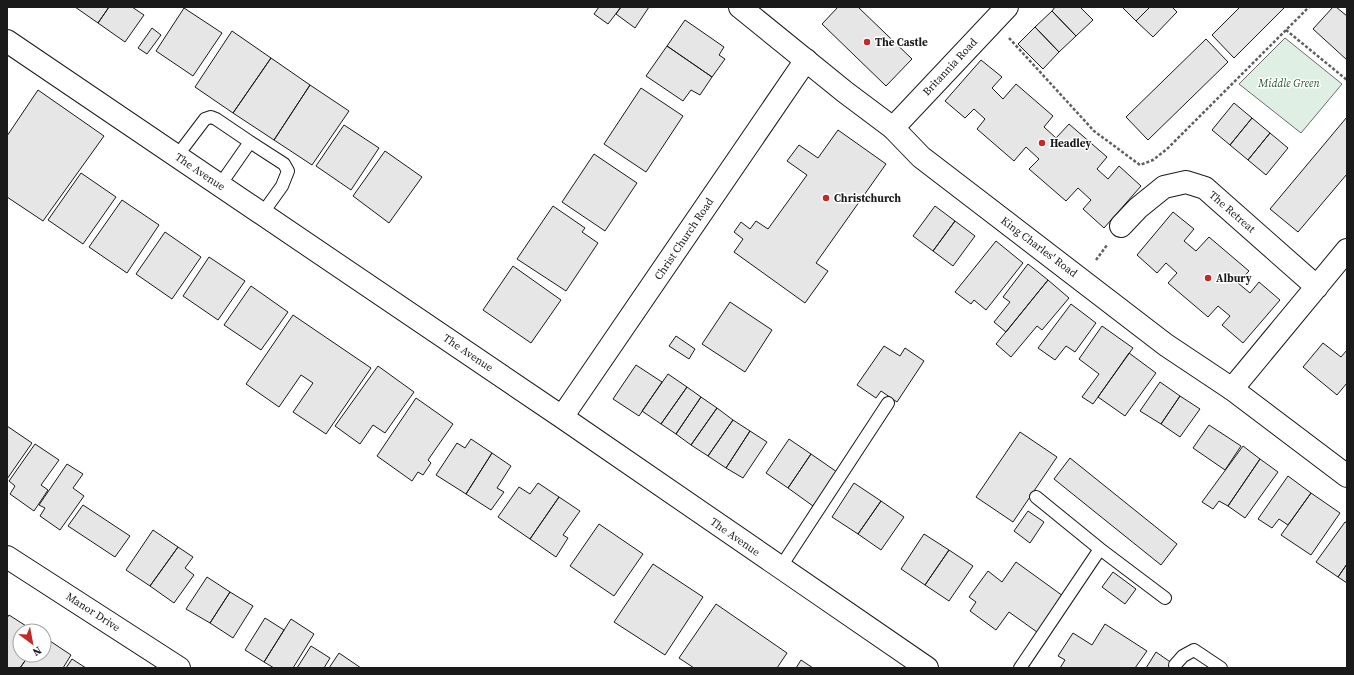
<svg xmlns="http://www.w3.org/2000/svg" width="1354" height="675" font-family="'Source Serif 4',serif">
<rect width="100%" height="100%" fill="#fff"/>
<path fill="#e0efe3" stroke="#6a6a6a" d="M1285,38l57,46 -41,49 -62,-49z"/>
<path fill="#e6e6e6" stroke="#1a1a1a" d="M75,7h34l-11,16z
M109,7h23l12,8 -19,27 -27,-19z
M599,7h22l-13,17 -14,-10z
M621,7h28l-14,21 -19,-14z
M838,7h20l54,52 -26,27 -64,-62z
M1055,7h25l13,13 -17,16 -24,-25z
M1122,7h28l-14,14z
M1150,7h22l5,5 -24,25 -17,-16z
M1240,7h45l-51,51 -22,-23z
M1333,7h3l11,9v44l-34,-31z
M184,8l38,25 -29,43 -37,-25z
M1052,11l24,25 -17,16 -24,-25z
M685,20l39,27 -5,8 6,4 -13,18 -45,-31z
M1035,27l24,25 -16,17 -25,-25z
M152,28l9,7 -14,19 -9,-6z
M232,31l39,27 -38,55 -38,-26z
M1206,39l22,23 -80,78 -22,-23z
M667,46l45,31 -12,18 -9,-5 -8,11 -37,-25z
M271,58l39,27 -36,55 -41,-27z
M981,60l21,17 -10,11 11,11 13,-15 37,32 -9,11 12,11 13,-14 38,33 -10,12 11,10 11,-13 22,20 -37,42 -21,-19 8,-9 -13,-12 -12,13 -37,-32 10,-10 -13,-12 -12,14 -37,-32 8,-10 -11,-10 -9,9 -20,-17z
M310,85l39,26 -37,54 -38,-25z
M641,88l42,28 -37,56 -42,-28z
M38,90l66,46 -61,85 -36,-24v-61z
M1234,103l18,15 -22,27 -18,-15z
M1347,117v57l-49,58 -28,-23z
M1252,118l18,15 -22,27 -18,-15z
M344,125l35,23 -28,42 -35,-24z
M838,130l48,34 -70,99 12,8 -23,32 -71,-51 9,-13 -9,-7 7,-10 9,7 6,-8 12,8 39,-54 -20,-14 12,-16 19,13z
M1270,133l18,15 -22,27 -18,-15z
M385,151l37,26 -33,46 -36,-27z
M594,154l43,29 -32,48 -43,-29z
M81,173l35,24 -33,47 -35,-24z
M122,200l37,25 -32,48 -38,-26z
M553,206l32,22 -3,4 16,11 -32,48 -49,-32z
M935,206l20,15 -22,30 -20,-15z
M1173,212l21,17 -10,12 12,10 13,-14 40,34 -11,12 12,10 9,-11 21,18 -37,43 -21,-18 8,-9 -12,-10 -10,11 -40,-34 9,-10 -11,-10 -9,10 -20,-18z
M955,221l20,15 -22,30 -20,-15z
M165,232l36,25 -29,42 -36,-25z
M996,241l27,22 -37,47 -12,-10 -3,4 -16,-12z
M209,257l36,24 -27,39 -35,-24z
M1028,264l20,16 -42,52 -12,-10 16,-20 -7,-5z
M513,266l48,34 -30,43 -48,-33z
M1048,280l21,18 -27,32 -5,-4 -26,31 -15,-13z
M251,286l37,26 -27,38 -37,-25z
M730,302l42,28 -27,42 -43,-28z
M1071,304l25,19 -21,29 -9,-6 -11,14 -17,-12z
M293,315l78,53 -45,66 -33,-22 20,-29 -12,-8 -22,32 -33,-23z
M1102,326l31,22 -40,56 -11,-7 17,-23 -20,-15z
M676,336l19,13 -6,10 -20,-13z
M1323,343l18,14 6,-7v33l-10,12 -34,-28z
M884,346l16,10 5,-8 19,13 -27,41 -16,-11 -5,7 -19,-13z
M1129,353l27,20 -31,43 -27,-19z
M636,365l26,17 -23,34 -26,-17z
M378,366l36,26 -29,41 -12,-8 -13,19 -25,-18z
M668,374l19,13 -26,37 -19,-13z
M1160,382l20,14 -19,28 -21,-13z
M687,387l14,10 -25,37 -15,-10z
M1180,396l20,13 -20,28 -19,-13z
M701,397l16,11 -26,37 -15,-11z
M416,398l37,26 -25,36 3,3 -8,12 -5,-3 -6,9 -35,-25z
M717,408l16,12 -25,36 -17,-11z
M733,420l17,11 -24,37 -18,-12z
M1209,425l32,21 -16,24 -32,-22z
M7,426l25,17 -25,36z
M750,431l17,11 -24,36 -17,-10z
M1020,432l37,25 -44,65 -37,-25z
M471,439l21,14 -26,41 -30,-19 21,-32 8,5z
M789,439l22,15 -23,34 -22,-15z
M35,444l24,16 -18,25 7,5 -14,21 -24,-17 5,-8 -6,-5z
M1243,446l17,13 -32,47 -9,-5 -6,8 -11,-7z
M492,453l19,13 -14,22 7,4 -13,18 -25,-16z
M811,454l26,18 -24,34 -25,-18z
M1070,458l107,86 -16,21 -107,-86z
M1260,459l18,13 -33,46 -17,-12z
M67,464l16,10 -10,14 11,8 -24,34 -20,-14 5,-8 -6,-3z
M1288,476l23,17 -23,32 -9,-6 -7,9 -14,-9z
M538,483l21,14 -29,42 -32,-22 21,-30 11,7z
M854,483l27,18 -23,33 -26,-17z
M1311,493l29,20 -29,42 -30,-20z
M559,497l21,14 -17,24 5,3 -12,19 -26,-18z
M881,501l23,16 -23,33 -23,-16z
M83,505l47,31 -15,21 -47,-31z
M1028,511l16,11 -14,21 -16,-12z
M1345,522l2,1v41l-9,13 -22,-15z
M599,524l44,30 -29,42 -44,-30z
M153,530l25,17 -28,39 -24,-16z
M924,534l25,16 -24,35 -24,-16z
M178,547l15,10 -8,11 9,7 -20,28 -24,-17z
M949,550l24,16 -24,35 -24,-16z
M1016,562l47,34 -26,36 -28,-20 -13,18 -26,-19 6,-9 -7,-5 19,-26 14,11z
M653,564l50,33 -38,58 -51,-33z
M1347,564v19l-9,-6z
M1113,572l23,17 -11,15 -23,-17z
M207,577l23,15 -20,31 -24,-14z
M230,592l23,14 -20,32 -23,-15z
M716,604l71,49 -10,15h-83l-15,-10z
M9,615l25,16h-14v24h9l-9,13h-13v-50z
M265,618l19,12 -20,32 -19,-12z
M291,619l23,15 -21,34h-19l-10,-6z
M1105,624l42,27 -12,17h-75l5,-8 -7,-4 15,-23 19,12z
M44,637l27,18 -8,13h-43l9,-13h15z
M311,646l19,12 -6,10h-27z
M1156,652l23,16h-33z
M339,653l22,15h-32z
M72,659l14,9h-20z
M801,660l12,8h-17z"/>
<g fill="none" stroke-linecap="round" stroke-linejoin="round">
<g stroke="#1a1a1a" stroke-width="14">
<path id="service" d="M177,156l28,-37 6,-2 5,2 34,23
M220,185l30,-43 34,22 4,7 -6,15 -20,28
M1036,497l64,52 65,49
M780,568l108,-165
M1175,665l8,-9 11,-6 27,18
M1020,668l80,-119"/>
</g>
<g stroke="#1a1a1a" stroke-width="24">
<path id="minor" d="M7,41l555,376 365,251
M893,128l114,-121
M1121,226l17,-18 26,-21 22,-5 19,6 112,99
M1232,389l115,-139
M562,417l244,-357
M7,557l172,111"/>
</g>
<g stroke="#1a1a1a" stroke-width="24">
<path id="tertiary" d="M740,7l105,85 48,36 28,29 245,188 66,44 115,87"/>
</g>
<path stroke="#5f5f5f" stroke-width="2.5" stroke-dasharray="3 2" stroke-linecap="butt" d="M1286,30l61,50
M1009,38l85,93 46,34 13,-5 14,-11 142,-142
M1096,260l11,-15"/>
<use href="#service" stroke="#fff" stroke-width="12"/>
<use href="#minor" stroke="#fff" stroke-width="22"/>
<use href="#tertiary" stroke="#fff" stroke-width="22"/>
</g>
<g fill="#c62828" stroke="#fff" stroke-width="1.5">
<circle cx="867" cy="42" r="4"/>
<circle cx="1042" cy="143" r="4"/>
<circle cx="826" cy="198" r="4"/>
<circle cx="1208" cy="278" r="4"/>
</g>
<g text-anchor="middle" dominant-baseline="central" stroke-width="3" stroke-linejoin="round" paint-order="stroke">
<g font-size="11" font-weight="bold" fill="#1a1a1a" stroke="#fff" text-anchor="start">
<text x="875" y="42">The Castle</text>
<text x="1050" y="143">Headley</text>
<text x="834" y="198">Christchurch</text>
<text x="1216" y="278">Albury</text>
</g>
<g font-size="11" fill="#1a1a1a" stroke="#fff">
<text transform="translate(950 67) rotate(-47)">Britannia Road</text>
<text transform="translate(200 172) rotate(34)">The Avenue</text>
<text transform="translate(1232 212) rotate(41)">The Retreat</text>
<text transform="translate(684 239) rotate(-56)">Christ Church Road</text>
<text transform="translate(1039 247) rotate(37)">King Charles' Road</text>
<text transform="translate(468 353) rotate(34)">The Avenue</text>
<text transform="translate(735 537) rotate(35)">The Avenue</text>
<text transform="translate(93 612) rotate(33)">Manor Drive</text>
</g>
<g font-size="11" font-style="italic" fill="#2b5a34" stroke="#fff">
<text x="1289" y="83">Middle Green</text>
</g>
</g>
<rect width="1354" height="675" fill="none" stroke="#1a1a1a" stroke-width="16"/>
<g transform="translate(32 643) rotate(148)"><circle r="19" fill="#ffffff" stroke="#a3a3a3"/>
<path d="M0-3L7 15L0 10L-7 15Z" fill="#c62828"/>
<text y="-6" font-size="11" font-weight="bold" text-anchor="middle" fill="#1a1a1a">N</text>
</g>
</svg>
